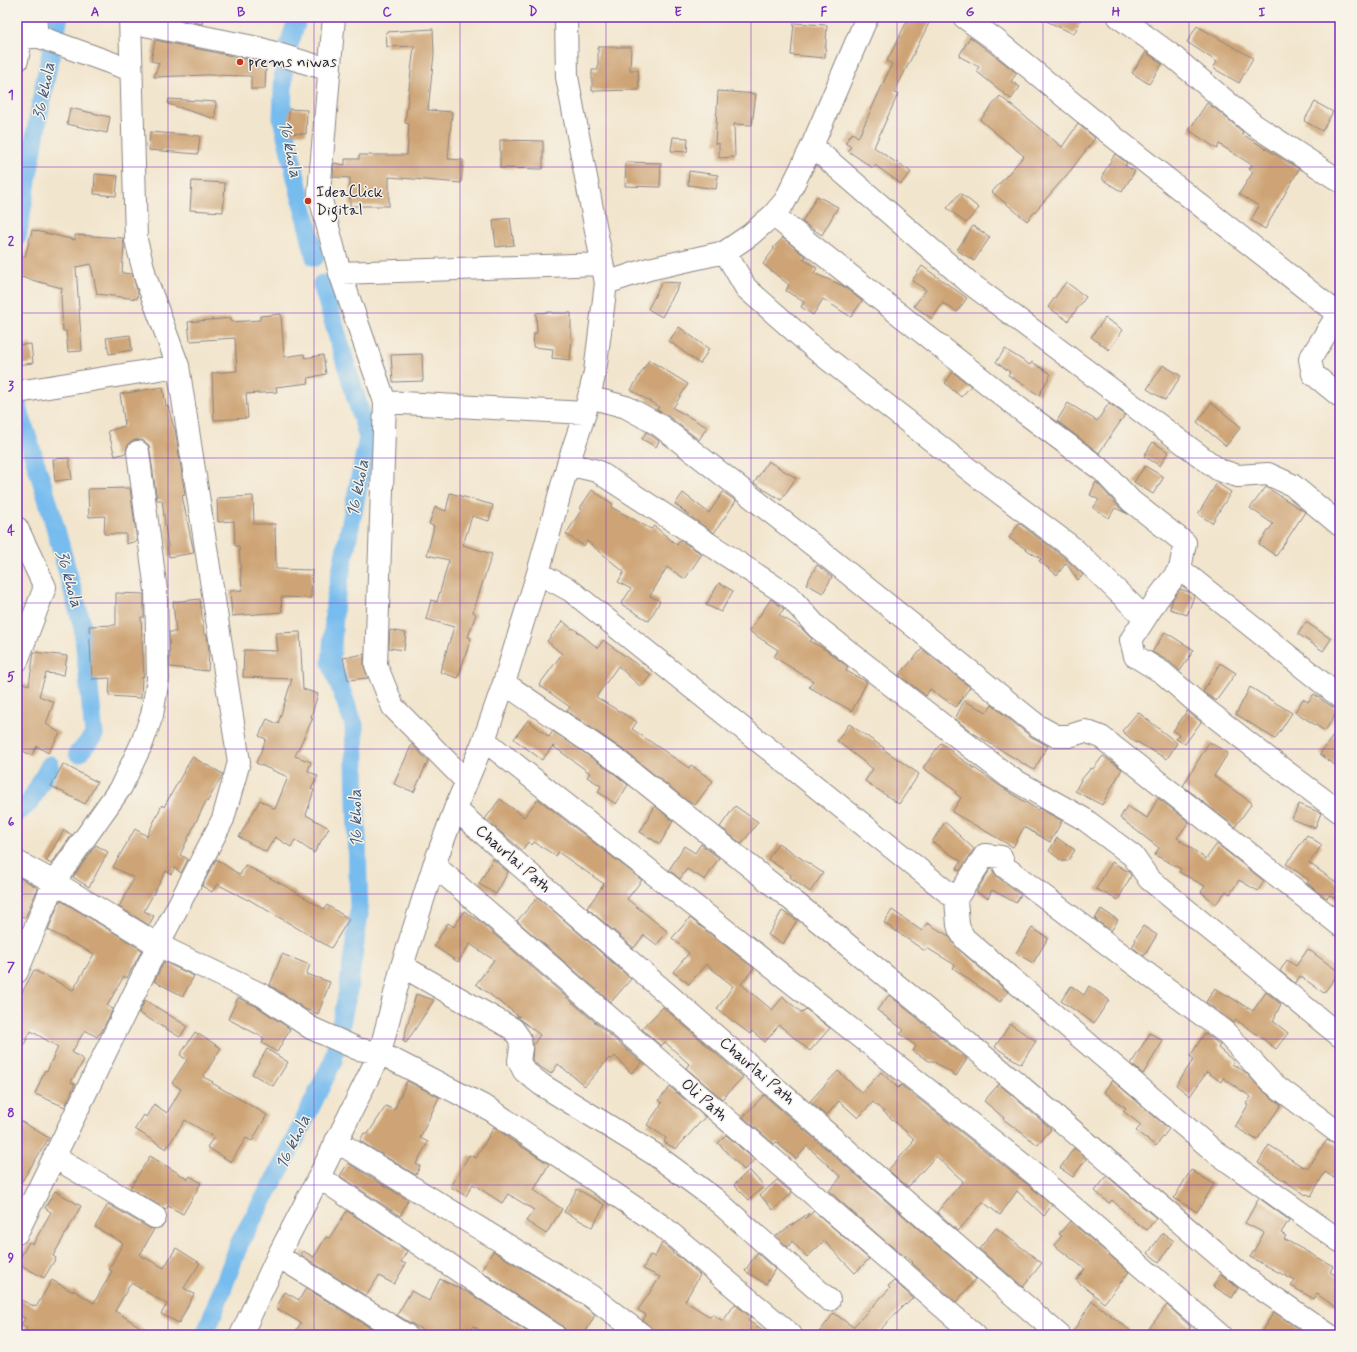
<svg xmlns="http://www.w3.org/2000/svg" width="1357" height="1352" font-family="Mynerve,sans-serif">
<rect width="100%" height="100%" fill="#f7f3e8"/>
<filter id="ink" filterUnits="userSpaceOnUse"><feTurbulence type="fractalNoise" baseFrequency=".025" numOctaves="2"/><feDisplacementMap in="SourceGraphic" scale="8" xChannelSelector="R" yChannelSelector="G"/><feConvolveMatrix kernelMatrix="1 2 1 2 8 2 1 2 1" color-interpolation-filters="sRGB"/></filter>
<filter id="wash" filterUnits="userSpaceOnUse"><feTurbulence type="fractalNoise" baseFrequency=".012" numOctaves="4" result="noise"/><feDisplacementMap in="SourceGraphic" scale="16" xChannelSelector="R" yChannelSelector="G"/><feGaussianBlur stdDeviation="0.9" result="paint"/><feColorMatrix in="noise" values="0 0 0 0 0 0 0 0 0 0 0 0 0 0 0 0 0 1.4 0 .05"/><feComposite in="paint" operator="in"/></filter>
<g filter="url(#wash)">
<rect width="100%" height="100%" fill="#f2e5cd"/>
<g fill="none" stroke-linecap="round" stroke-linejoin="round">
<path stroke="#77bcee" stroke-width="19" d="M298,17l-14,43 -2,59 33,138
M17,237l28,-156 14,-64
M17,404l32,101 34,123 11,107 -14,17 -2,1
M17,813l13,-11 20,-37
M205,1335l35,-93 43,-78 50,-103 15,-70 11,-77 -5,-189 -23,-62 4,-62 33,-163 -46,-154"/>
</g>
<g id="blocks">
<path fill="#cea476" d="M168,17h36l-2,7z
M909,17h23l-38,76 4,1 -24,53 21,15 1,-1 15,11 -10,12 -26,-19 -2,3 -25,-17 3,-4 -6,-4 7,-10 6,4 2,-3 32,-70 -5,-3z
M1038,17h44l-8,17z
M794,23l33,2 -2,33 -34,-3z
M1197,26l56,32 -14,25 -26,-15 4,-6 -30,-20z
M433,29l1,25 -6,56 24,2 -4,47 15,1 -2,23 -72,-6v29h-39v-28l-17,-1 1,-14 11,2v-6h14v-4h48l2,-31 -4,-1 9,-77 -27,1 -1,-15z
M970,37l47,36 -6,8 9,6 -9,12 -35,-28 3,-4 -20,-11z
M155,40l111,23 -1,26h-14v-13l-44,-1 -53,2 5,-14 -8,-2z
M598,47h33l-1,23h8l1,20 -47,1v-21h6z
M1146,52l16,12 -13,20 -17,-11z
M718,91l38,3 -4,31 -18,-1 1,33 -16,1v-15l-4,1z
M1000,96l62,51 16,-23 17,14 -24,32 -44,51 -35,-29 32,-36 -44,-36z
M169,99l47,3 -1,17 -47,-15z
M1315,102l18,10 -11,19 -18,-10z
M1207,103l10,7 26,22 -1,2 57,35 -34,60 -14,-9 8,-14 -20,-12 14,-22 -4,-3 3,-4 -33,-21 -2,5 -28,-19z
M70,108l40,9 -3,16 -40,-9z
M289,109l18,1 -1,24 -18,-1z
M150,132l50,4 -2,18 -49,-4z
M673,137l15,1 -1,14 -16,-1z
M500,140l43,1v28l-43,-1z
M1115,154l12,9 -2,3 10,5 -13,21 -19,-12v-6z
M626,162l35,1 -1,24 -35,-1z
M689,171l29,4 -2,14 -28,-4z
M95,174l23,2 -2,20 -22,-2z
M192,181l33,2 -2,29 -33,-2z
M960,193l19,15 -13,15 -19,-15z
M817,196l21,11 -16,28 -20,-13z
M510,218l4,27 -18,2 -3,-27z
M973,226l17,11 -16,24 -17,-11z
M32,230l43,10v-5l48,3 1,7 -2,28 10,1 6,19 -1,6 -40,-5 -6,-30 -15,3 6,84 -14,1 -2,-21h-3l-2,-34 1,-9 -45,-12v-12l2,-8 6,1z
M783,238l23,19 -3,2 14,9 -3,5 29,13 19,15 -11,16 -28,-18 -10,16 -12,-8 3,-5 -18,-11 3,-6 -26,-21 11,-15 -1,-1z
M922,266l45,32 -10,14 -14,-9 -11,16 -18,-13 12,-16 -14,-9z
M662,282l18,1 -18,34 -14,-8z
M1066,282l20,15 -18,24 -20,-14z
M552,312v1h19v26h1l-2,21 -18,-2 1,-9 -20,-2 1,-14h3l-1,-20z
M281,314l3,43 20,-3 1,4 18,-3 3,19 -18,4 1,5 -33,4 1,5 -31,2 2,24 -34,2 -2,-47 25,-2 -2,-33 -45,3 -2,-19 43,-4 1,4 28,-2v-4z
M1105,318l18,12 -14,20 -18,-13z
M679,327l30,22 -9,15 -31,-23z
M130,335l2,15 -23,4 -3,-16z
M31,344l2,19 -16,2v-20z
M1005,349l25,16 2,-3 19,12 -12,21 -31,-20 2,-3 -14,-10z
M422,354l1,27 -30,1 -2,-27z
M649,360l39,24 -15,24 34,19 -8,13 -32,-25 -10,-5 2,-3 -28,-17z
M1163,365l18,11 -16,24 -18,-11z
M953,372l18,14 -10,11 -16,-14z
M163,387l3,19h2l6,22h1l10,67 -3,1 12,57 -25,4 -7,-57h-5l-8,-55 -7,-5h-6l-6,2 -3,5 -1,6 -11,3 -7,-25 17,-5 -5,-32z
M1068,403l29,18 12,-18 16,12 -26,38 -42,-32z
M1211,403l30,24 -15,19 -29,-24z
M646,432l13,9 -3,6 -14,-8z
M1153,442l15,10 -8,14 -16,-10z
M69,458l3,21 -17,2 -2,-22z
M768,461l28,17 -15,22 -27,-17z
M1145,466l19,11 -11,17 -19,-12z
M1096,482l26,28 6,4 -13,-6 -6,10 -16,-10 6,-8 -9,-5z
M1217,483l14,9 -19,31 -14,-9z
M1266,487l39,25 -29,44 -17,-12 14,-20 -23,-16z
M130,488l7,53 -11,3v-10h-22l1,-18 -16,1 -1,-28z
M592,490l21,14 -2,3 40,22 3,-3 23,19 3,-5 22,14 -17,25 -18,-12 -17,29 10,5 -11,20 -28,-17 10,-15 -13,-7 6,-10 -37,-31 -3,5 -18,-12 16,-25 -2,-1z
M723,492l13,9 -22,32 -23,-16 -16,-13 8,-11 26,20z
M450,493l43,12 -4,16 -17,-5 -9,29 29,9 -19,58 3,2 -8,23 3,1 -13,40 -18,-6 14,-45 -28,-8 5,-19 6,2 12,-42 -22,-5 7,-29 -5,-2 6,-17 11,4z
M253,496l1,28h21l1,45 36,1 -1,28 -30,-1 1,15 -50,4 -2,-25 12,-1 -3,-44h-4l-1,-25 -16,1 -1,-24z
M1019,523l46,35 18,17 -5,5 -12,-17 -9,12 -18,-14 2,-2 -32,-21z
M817,565l15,12 -9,16 -17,-9z
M719,583l14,8 -12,21 -15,-7z
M1180,589l9,3 5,4 -7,19 -17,-6 3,-11z
M116,593l28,1v23h-3l3,60h-2l-1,21 -32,-2 1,-18 -18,1 -3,-53 27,-1z
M200,599l4,36h3l2,17 -1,19 -38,-4 -1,-35h7l-3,-30z
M771,599l13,10 -5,6 23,14 10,10 -2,2 16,9 22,17 -2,4 21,11 -15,29 -43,-24 4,-6 -39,-24 4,-7 -29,-19z
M563,621l9,8 1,-1 25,20 5,-8 48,35 -10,12 -23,-21 -22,31 41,25 -5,7 57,39 2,-3 22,16 -18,24 -9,-5 -60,-48 -59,-41 3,-4 -31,-22 23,-31 -15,-13z
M1306,622l25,17 -8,12 -25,-17z
M390,630l16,3 -2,17 -15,-2z
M300,632l3,57 15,5 -7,23 2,1 -18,38 16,6 -3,9 10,5 -7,13 3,1 -8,25 23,13 -15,25 -19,-13 -4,7 -16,-10 -9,15 -27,-15 21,-37 15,9 13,-32 -32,-14 10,-24 -7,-3 8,-17 11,5 14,-45 -49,-2 1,-27 34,1 -2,-18z
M1165,632l29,18 -14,21 -10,-9 -18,-10z
M922,649l48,38 -14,20 -26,-18 -4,7 -27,-21z
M34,652l33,4 -3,19 -18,-2 -7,23 15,6 -8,22 14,9 -12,20 -11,-7 -6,10 -14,-9v-66l12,4z
M364,654v11l4,13 -20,2 -5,-22z
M1220,663l16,10 -20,28 -13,-9z
M1250,687l42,26 -17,26 -39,-25z
M1314,694l18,13 7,2 -14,22 -30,-19 8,-13 5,3z
M964,701l23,11 5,-7 38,31 18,10 -14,24 -61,-37 -18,-14z
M1187,711l14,11 -16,22 -9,-5 3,-4 -6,-4z
M1138,712l39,31 -10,16 -30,-17 -1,1 -14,-12z
M528,720l21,17 4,-6 59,41 16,13 -12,19 -18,-12 3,-6 -14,-9 3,-4 -37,-27 -11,14 -28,-21z
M849,724l35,24 -1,1 36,25 -20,30 -34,-23 8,-12 -36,-28z
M1340,726v43l-20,-15z
M1209,742l19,11 -14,23 38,27 -17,24 -52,-41z
M941,743l11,8 -1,1 52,36 35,22 1,-2 23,13 -12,21 -26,-15 -11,20 -61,-35 9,-14 -6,-5 1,-2 -33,-23z
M412,744l16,17 -14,31 -20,-8z
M1103,756l19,13 -20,36 -27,-14 6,-11 10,-12 2,1z
M192,757l31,17 -16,28 -1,-1 -26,54 8,4 -7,14 -6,-5 -4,6 -5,-3 -22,40 10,5 -5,9 -30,-18 15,-29 -21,-11 22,-38 12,7 15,-31 2,2z
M63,764l34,18 -12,22 -34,-18z
M1158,798l31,24 -12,16 29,21 11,-15 47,37 -6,10 -19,-11 -9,14 -4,-3 -10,13 -15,-12 4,-6 -26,-14 2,-3 -26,-14 4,-7 -39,-30 7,-12 20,12z
M500,799l24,18 14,-18 104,81 -15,19 40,32 -10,14 -13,-10 -10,13 -47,-40 17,-24 -46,-32 -2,4 -22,-14 -2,3 -4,-3 -6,8 -37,-31z
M1299,804l22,9 -6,15 -23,-9z
M655,806l18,15 -13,23 -20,-12z
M735,806l23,16 -16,22 -22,-17z
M945,822l29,27 -14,22 -4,-2 5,-8 -29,-19z
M64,830l8,5 -21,29 -5,-3z
M1307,835l15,10 -13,18 31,22v16l-10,-6 -3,3 -7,-4 -13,-11 2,-3 -23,-16z
M1057,838l18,12 -7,11h-6l-13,-10z
M778,843l45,30 -13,19 -20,-15 1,-2 -23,-16z
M701,844l18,14 -14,22 -18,-11 -7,10 -11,-9 15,-24 11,7z
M96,845l12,7 -19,35 -16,-10z
M216,859l24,16 5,-10 42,22 37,22 3,-4 22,14 -18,29 -83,-49v1l-31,-16 -5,8 -10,-6z
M493,859l15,13 -12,22 -17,-10z
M1112,862l17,10 2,4 -13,24 -22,-11z
M991,868l6,9 24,18 -5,8 -24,-13 -4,8 -12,-6z
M17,876l21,12 -13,30 -8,-4z
M538,897l93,82 -20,23 -94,-81z
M60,900l82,50 -15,28 -3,-2 -17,30 6,3 -13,25h-1l-2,3 -12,-7 -13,22 12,8 -13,22 4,2 -10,23 -30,-13 10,-24 2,1 11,-24 -27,-16 -14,27v-56l17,-32 39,20 21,-36 -46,-24z
M1101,909l17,11 -7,11 -16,-12z
M892,910l30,21 5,-8 22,13 8,12 51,44 -8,10 -47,-34 2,-3 -28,-17 -2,3 -41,-28z
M464,911l14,9 164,143 -11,10 -16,-17 -4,4 -2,-2 -24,28 -27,-22 -7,10 -18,-12 -1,-3 1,-14 7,-10 -24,-19 4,1 -44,-33 18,-24 -24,-16 -12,18 -24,-16 14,-23 6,4z
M782,911l15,9 -14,24 -15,-9z
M690,918l64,50 -13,16 31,26 11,-13 19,16 4,-4 24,19 -20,23 -31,-26 -14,17 -13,-11 -2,3 -33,-25 16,-23 -27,-22 -17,20 -16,-12 16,-19 -17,-15z
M1143,926l14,9 -13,21 -12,-9 4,-7 -1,-1z
M1032,928l16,10 -15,25 -17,-10z
M1308,949l31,23 -15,21 -24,-17 -5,7 -15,-12 7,-11 9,6z
M282,954l28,11 -4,9 24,8 -12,32 -13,-5 -35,-24z
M164,962l30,14 -11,20 -29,-15z
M1071,986l13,9 5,-9 20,14 -15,23 -33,-22z
M1215,988l38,23 13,-19 15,12 -8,17 15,12 -12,16 -25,-19 -15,-10 -2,3 -28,-21z
M416,994l18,6 -28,43 -3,-2z
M889,995l78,64 -11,17 -23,-15h-4l-16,-10 3,-5 -16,-12 4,-4 -27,-20z
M238,998l18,8 34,23 -13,23 -15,-9 2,-5 -36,-19z
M145,1000l42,26 -7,11 -41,-24z
M663,1007l80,70 -21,22 -36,-31 3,-4 -24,-22 -4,4 -19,-17z
M1010,1024l26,17 -15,23 -26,-17z
M195,1032l26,16 -18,29 10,5 -1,1 55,32 -15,26 -6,-3 -15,24 -24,-15 7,-10 -29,-17 -19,29 -31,-20 9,-14 2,2 8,-13 13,9 14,-24 -9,-6 15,-23 -7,-5z
M1150,1033l13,8 -20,33 -12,-10z
M1205,1033l15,12 -2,3 16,13 -2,3 13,8 17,18 19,15 -24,35 -22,-13 13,-22 -2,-1 5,-7 -28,-19 -2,4 -14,-10 -17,24 -14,-11 18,-26 -4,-3z
M267,1049l21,13 -15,24 -21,-12z
M838,1071l24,22 19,-21 17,16 3,-3 127,100 24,20 -8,11 -27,-25 -17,24 -17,-13 -25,29 -21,-19 26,-31 -27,-25 -28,31 -20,-17 25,-27 -1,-1 2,-3 -41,-37 -15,16 -19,-17 -13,15 -16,-15z
M1112,1080l57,49 -13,17 -20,-15 5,-6 -18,-14 3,-3 -22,-16z
M407,1081l32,16 -19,41 8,4 -12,22 4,2 -4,9 -56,-34 4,-8 4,1 18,-28 8,4z
M999,1084l52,45 -13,16 -35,-26 1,-1 -20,-17z
M670,1087l35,30 -29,32 -12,-7 2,-4 -19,-13 15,-22 -3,-3z
M764,1095l212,184 -20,23 -44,-39 1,-1 -27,-20 -57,-51 12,-14 -34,-31 -11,13 -20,-17 -2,2 -31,-27z
M17,1119l32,19 -32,51z
M494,1127l14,10v1l41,26 -15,26 28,19 -16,25 -20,-13 8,-11 -26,-16 -6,9 -29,-19 -7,12 -15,-9 18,-32 7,3z
M726,1135l29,25 -11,10 -26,-27z
M1327,1140l13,7v21l-6,10 -9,-6 -14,24 -4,-2 -1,1 -48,-32 11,-18 34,22 1,-1 4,2z
M1074,1148l12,11 -13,18 -13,-9z
M150,1156l38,23 2,-3 11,7 -18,31 -15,-8 -3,4 -4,-4 -31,-18z
M348,1163l60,37 -8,16 -60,-40z
M749,1170l15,16 -15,14 -15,-15z
M1191,1170l23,14 -17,28 -23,-14z
M1107,1176l49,42 -9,12 -13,-9v-1l-22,-20 -3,3 -14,-12z
M777,1180l15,13 -19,17 -13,-15z
M577,1189l28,16 -13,22 -28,-15z
M55,1191l26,15 -28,50 3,2 -12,20 -27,-15 12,-21 4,2 18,-32 -6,-4z
M1259,1198l30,22 -8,13 5,3 -2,3 49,27 -3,6 10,6v32l-23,-16 -3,5 -23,-13 4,-5 -45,-24 14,-24 -19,-10z
M108,1204l41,24 5,1 -14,26 24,13 12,-20 24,15 -16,25 10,6 -15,29 -18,-9 6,-10 -36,-21 -16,28 38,24h-130l4,-7 -6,-3 4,-7 -8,-3v-17l19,9 16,-27 21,12v-2l21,13 18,-32 -3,-2 14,-26 -28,-16z
M347,1211l60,40 -6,11 5,2 -12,20 -15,-8 -13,20 -65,-41 2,-4 11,6 12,-20 3,1z
M814,1211l55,48 -14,14 -31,-32 -17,16 -15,-16 -4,6 -12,-11 33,-23 -4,6z
M1070,1221l59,51 -25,31 -28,-23 9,-11 -31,-24 8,-9 -3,-2z
M996,1228l46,35 -19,24 -44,-38z
M1163,1233l11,8 -15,21 -11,-9z
M662,1243l11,9 -1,1 9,5 19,17 -15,26 25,16 2,-3 11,7 12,-17 16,13 -3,4 24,14h-118l-1,-5 -10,-10 3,-5 -8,-5 22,-33 -17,-8 7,-14 5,2z
M493,1251l91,55 11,9 -11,20h-18l-1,-6 -4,-4 -80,-54z
M757,1253l18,16 -9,15 -21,-13z
M1221,1274l17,14 -6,10 -19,-12z
M440,1279l29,14 63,42h-45l-14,-9 -5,9h-37l-34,-20 14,-24 18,10z
M894,1281l19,17 -7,7 -1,-1 -30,31h-58l17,-22 19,14 37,-39 -2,-2z
M306,1288l76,47h-89l8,-12 -25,-15 9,-16 14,8z
M1092,1301l44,34h-65z
M1167,1305l24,22 -6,8h-41z
M1274,1312l26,18 -3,5h-38z"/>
</g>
</g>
<g filter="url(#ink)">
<use href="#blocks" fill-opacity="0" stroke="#8a8484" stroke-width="1"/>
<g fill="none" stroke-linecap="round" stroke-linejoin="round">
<g stroke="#8a8484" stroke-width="24">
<path id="minor" d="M334,17l-15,176 21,80 45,129 -9,263 17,42 73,74
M964,17l33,24 103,85 238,188
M1119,17l51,37 84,71 86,56
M130,22l128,26 72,22
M17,29l114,41
M17,60l4,-21 16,-3 -2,-19
M812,146l159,138 248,186 19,6 30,-2 24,11 48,40
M773,215l252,198 78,58 28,30 54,42 -5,26 160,128
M725,252l21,36 69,61 161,126 97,73 72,70
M340,273l262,-9
M606,283l43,-14 76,-17 25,-17 23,-20 12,-14 27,-55 55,-129
M1340,311l-30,48 3,15 27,22
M18,392l160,-26
M589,397l37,10 33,18 154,120 225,181 18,10h13l16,-5 16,6 239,188
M385,402l200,11
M568,464l29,7 192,125 28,31 192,150 75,42 49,37 16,23 191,157
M17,528l28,59 -28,74
M1180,569l-22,29 -27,42 4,16 28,17 33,29 77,60 67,50
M538,573l32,17 386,309
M504,683l115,79 193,154 206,168 226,193 85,58
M484,740l552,435 184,160
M455,809l604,526
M17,862l37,20 104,63 104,50 49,33 47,21 22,4 111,57 171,116 129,109
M434,865l541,470
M402,966l111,63 7,10 1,9 -2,13 5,10 18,14 112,69 61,45 114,101
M17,972l37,-90 67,-95 21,-44 10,-28 6,-36 -2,-88 -18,-139
M1340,1134l-69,-52 -45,-49 -221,-166 -4,-10 -16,-2 -29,44 2,26 2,6 5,8 249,212 126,90
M336,1141l255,155 51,39
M54,1157l101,60
M319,1177l235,158
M17,1233l141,-288 65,-126 16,-57 -61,-396 -32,-87 -10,-39 -6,-223
M278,1256l128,79
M241,1335l37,-79 41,-79 61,-124 22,-87 32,-101 21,-56 29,-69 20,-57 34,-110 30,-109 17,-51 10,-41 11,-89 -39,-206 -1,-60"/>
</g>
<use href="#minor" stroke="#fff" stroke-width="22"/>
</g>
</g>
<path fill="none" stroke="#7b2cbf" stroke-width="1" stroke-opacity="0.55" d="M168,17v1318M314,17v1318M460,17v1318M606,17v1318M751,17v1318M897,17v1318M1043,17v1318M1189,17v1318M17,167h1323M17,313h1323M17,458h1323M17,603h1323M17,749h1323M17,894h1323M17,1039h1323M17,1185h1323"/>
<g fill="#c8321e" stroke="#f7f3e8" stroke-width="1.5">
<circle cx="240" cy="62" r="4"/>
<circle cx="308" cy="201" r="4"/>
</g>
<g text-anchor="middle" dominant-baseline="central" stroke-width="3" stroke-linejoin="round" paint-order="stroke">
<g font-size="16" fill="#22223b" stroke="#f7f3e8" text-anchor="start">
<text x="248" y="62">prems niwas</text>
<text x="316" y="192">IdeaClick<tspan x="316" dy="18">Digital</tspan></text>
</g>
<g font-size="16" fill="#22223b" stroke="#f7f3e8">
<text transform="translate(513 859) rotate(41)">Chaurlai Path</text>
<text transform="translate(757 1071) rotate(41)">Chaurlai Path</text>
<text transform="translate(704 1100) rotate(41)">Oli Path</text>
</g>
<g font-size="17" font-style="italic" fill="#40587a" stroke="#f7f3e8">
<text transform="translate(44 91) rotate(-79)">36 khola</text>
<text transform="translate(290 149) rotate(78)">16 khola</text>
<text transform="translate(358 488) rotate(-79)">16 khola</text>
<text transform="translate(69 579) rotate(74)">36 khola</text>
<text transform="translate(356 818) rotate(-91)">16 khola</text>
<text transform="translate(293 1142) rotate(-64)">16 khola</text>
</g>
</g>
<rect width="1357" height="1352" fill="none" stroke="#f7f3e8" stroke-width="44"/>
<rect x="22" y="22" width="1313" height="1308" fill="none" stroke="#7b2cbf" stroke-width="1.5"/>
<g font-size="13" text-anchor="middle" font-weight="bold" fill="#7b2cbf">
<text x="95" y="16">A</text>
<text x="241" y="16">B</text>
<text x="387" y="16">C</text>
<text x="533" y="16">D</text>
<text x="678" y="16">E</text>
<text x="824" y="16">F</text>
<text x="970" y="16">G</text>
<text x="1116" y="16">H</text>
<text x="1262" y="16">I</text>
<text x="11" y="99">1</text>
<text x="11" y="245">2</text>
<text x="11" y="390">3</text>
<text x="11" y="535">4</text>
<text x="11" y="681">5</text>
<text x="11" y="826">6</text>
<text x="11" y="971">7</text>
<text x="11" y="1117">8</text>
<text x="11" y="1262">9</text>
</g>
</svg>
